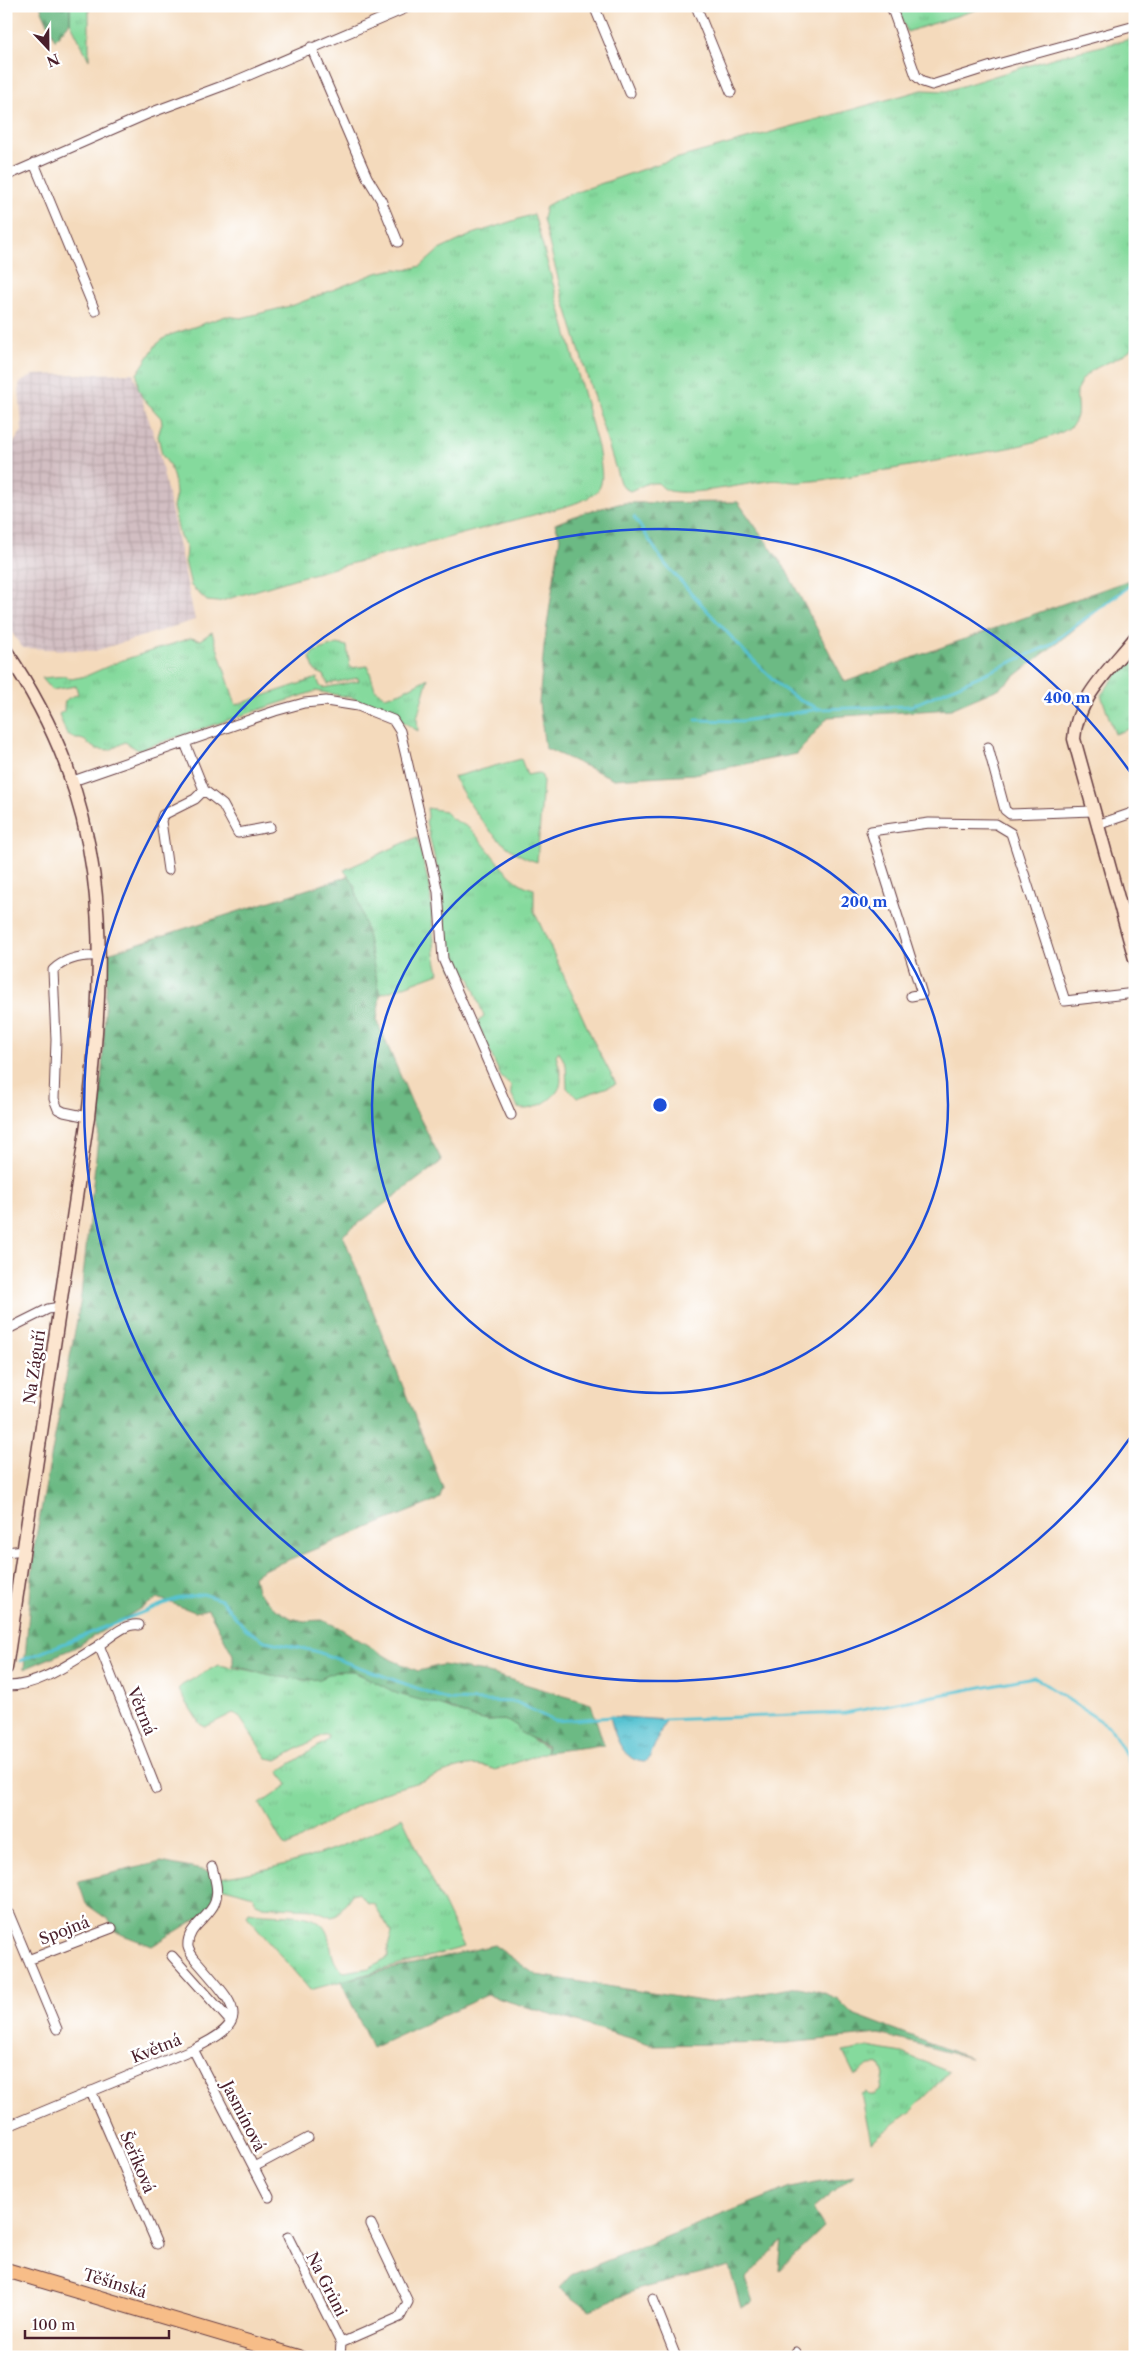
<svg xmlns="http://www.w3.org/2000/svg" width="1141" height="2363" font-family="'Libre Caslon Text',serif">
<defs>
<pattern id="industrial-grid" width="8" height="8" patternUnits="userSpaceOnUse" patternTransform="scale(1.25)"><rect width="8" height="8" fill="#d2bec2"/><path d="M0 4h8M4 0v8" fill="none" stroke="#b6a3a7"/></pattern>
<pattern id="grass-tufts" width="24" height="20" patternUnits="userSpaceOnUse" patternTransform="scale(1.25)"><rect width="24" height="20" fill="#85da9d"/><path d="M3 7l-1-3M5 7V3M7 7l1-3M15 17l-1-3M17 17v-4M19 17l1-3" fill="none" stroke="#74bb87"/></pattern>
<pattern id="forest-firs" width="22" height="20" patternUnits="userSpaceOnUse" patternTransform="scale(1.25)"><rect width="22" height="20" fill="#6cba84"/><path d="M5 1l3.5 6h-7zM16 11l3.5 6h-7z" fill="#5b976c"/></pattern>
<pattern id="water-ripples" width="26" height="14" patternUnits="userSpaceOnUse" patternTransform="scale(1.25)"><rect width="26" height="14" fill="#57c2d1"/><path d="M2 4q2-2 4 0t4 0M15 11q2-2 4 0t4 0" fill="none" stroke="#4da6b4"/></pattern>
</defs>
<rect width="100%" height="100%" fill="#fff"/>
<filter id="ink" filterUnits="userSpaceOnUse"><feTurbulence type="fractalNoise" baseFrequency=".02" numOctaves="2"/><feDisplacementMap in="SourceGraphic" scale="10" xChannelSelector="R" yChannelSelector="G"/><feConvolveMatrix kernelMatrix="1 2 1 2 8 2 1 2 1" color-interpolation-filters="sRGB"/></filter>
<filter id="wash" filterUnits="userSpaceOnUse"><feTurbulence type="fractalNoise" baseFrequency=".0096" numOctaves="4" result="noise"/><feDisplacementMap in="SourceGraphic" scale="20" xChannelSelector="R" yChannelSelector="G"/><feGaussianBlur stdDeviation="1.12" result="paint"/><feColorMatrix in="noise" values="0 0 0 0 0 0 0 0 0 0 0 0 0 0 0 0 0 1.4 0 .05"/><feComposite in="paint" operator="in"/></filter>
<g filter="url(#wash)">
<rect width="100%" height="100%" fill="#f4dabc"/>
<path fill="url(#industrial-grid)" d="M133,373l24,71 38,176 -100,31 -72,-3 -17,-23v-172l16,-22 -3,-46 2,-3 13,-7z"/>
<path fill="url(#grass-tufts)" stroke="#687c64" d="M70,6h19v54l-19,-38z
M897,6h91l-81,26z
M1135,38v307c-16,18 -45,19 -55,38 -10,18 9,36 -18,49 -32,15 -76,19 -110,26 -50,9 -100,20 -150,24 -11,1 -23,-3 -34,-1 -25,3 -75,15 -98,10 -5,-1 -8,-4 -12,-8h-10l-18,8 -6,-3 -4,-5 -58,-189 -19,-75 3,-13 16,-9 99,-34 261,-73 24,1 110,-34z
M534,214l64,233c6,39 10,46 -31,59l-270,72 -79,24 -11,-1 -16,-15 -6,-25 1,-15 -6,-9 -7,-30 3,-13 -2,-15 -4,-13 -8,-11 -4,-19 4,-13 -1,-5 -19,-21 -4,-9 -1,-14 19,-29 11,-9 59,-20 15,2 53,-13 82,-32 19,-4 10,1 16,-4 18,-16 34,-16z
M212,632l24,73 81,-27 3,8 3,2 36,-7 -1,-3 -30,6 -4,-9 -9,-4 -5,-13 3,-6 24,-8 10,2 3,22 18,-2 7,23 10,8 16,-5 27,-14 -11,40 1,13 -29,-18 -36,-15 -37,-7 -178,59 -13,-8 -15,8 -14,-1c-8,-4 -10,-11 -20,-10l-10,-6 -7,-19 5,-3c0,-14 2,-11 14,-17l-2,-8 -24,4 -10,-12 23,-2 6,3 15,-3 34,-15 71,-23 9,2z
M1135,650v77l-20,7 -14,-39z
M521,759l6,16 11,-2 4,3 1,6 -6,80c-41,-12 -63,-51 -84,-85z
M427,808l18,3c5,10 17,11 25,18 20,18 36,54 64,60v22l60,131 22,42 -39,14 -10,-10 -1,-23 -7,-14 -3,4c2,9 7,21 4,31 -4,13 -29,27 -42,22l-7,-15v-7l-10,-9 -24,-55 7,-5 -14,-39 -5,-5 -13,-4 -5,-17 -6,-66 -15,-64 2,-5z
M417,837l13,52 5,65 4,19 -59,22 -26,-110 -10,-15z
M218,1665l88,15c17,-2 32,-13 48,-9l4,3 113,43 17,4 16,-1 12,5 17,15 15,8 -2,4 -51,18c-26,-12 -49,3 -73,11 -13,4 -25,7 -37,11 -33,14 -67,37 -98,55l-4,-3 -23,-40 28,-19 -9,-14 49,-31v-5h-5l-46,25 -10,-2 -29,-43 -5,-2 -28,14 -5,-3 -22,-35 4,-4z
M1135,1720v44l-7,-17v-23z
M402,1817l62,130 -154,43 -63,-74 2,-4c20,5 53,-1 69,10 18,11 7,38 26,50l25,-4 19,-11v-11l4,-13 -18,-29 -6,-1 -10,-10h-5l-16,22 -5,2 -20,-8 -49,-3 -7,-3 -3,-7 -31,-9 -2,-9c64,-10 125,-29 182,-61z
M868,2047l34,6 47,19 -37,38 -41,32 -10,-48 5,-2 3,3h5l7,-5 3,-15 -4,-10c-17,-2 -13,5 -25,11l-12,-24z"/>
<path fill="url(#forest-firs)" stroke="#5b6c58" d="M40,6h30v16l-15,18z
M738,502l47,66 60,114 290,-104v3l-135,107 -49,21 -123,8 -31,37 -103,20 -80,5 -69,-31 -6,-45 5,-57 16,-109 -5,-13 30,-12 38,-9z
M349,876l5,8 12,45 14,66 -3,26 35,82 30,58 -99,74 100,253 -3,10 -5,3 -172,69 -9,6 3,15 17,17 17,10 13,3 18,-1 16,7 54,33 26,11 24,-6 43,7 106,32 13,41 -58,7 1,-6 -26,-13 -5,-8 -12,-5 -16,1 -17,-4 -25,-10 -48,-13 -44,-23h-17l-17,8 -14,1 -26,-3 -47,-11v-11l-25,-46 -13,3 -37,-14 -84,50 -50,21 11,-127 45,-238 19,-175 9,-176z
M161,1862l51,10 7,33 -67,41 -37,-14 -5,-11 -24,-17 -8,-23z
M494,1945l42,30 173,27 89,-15 20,4 20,8 15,15 117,44 -91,-24 -92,9 -134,2 -166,-50 -115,53 -31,-67z
M853,2175l-40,34 11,18 -45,43 3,-29 -37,38 8,23 -12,6 -12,-42 -90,23 -50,21 -30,-22 12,-13 220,-88z"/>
<path fill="url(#water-ripples)" stroke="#50707e" d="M610,1716l56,4 -17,38 -4,4c-22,0 -31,-27 -35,-46z"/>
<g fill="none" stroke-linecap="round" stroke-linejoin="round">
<path stroke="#57c2d1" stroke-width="3" d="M634,517l31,47 79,87 38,37 17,12 21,9 91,-3 137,-60 87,-64
M696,720l46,1 77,-12
M20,1661l156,-62 27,-5 18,6 25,29 19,12 50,10 134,49 67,2 38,19 59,-4
M663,1720l182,-7 189,-36 76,50 16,28 9,25"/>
</g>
</g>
<g filter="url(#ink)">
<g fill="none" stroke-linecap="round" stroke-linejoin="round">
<g stroke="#643b41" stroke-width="11">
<path id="street" d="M594,6l36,87
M696,6l35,86
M891,6l25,70 7,6 9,3 69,-22 134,-37
M311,47l56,130 14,23 17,42
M34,163l61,148
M6,176l144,-63 83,-31 178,-76
M988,747l17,63 5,4 83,-3
M73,781l202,-70 29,-8 22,-2 32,5 35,14 7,11 38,161 5,67 68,156
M204,790l19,15 15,28 32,-6
M1097,825l38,-13
M168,870l-7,-49 2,-6 32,-16 9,-9 -19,-47
M911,996l11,-2 -51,-163 58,-8 67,1 15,9 54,168 70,-8
M88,1117l-24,-5 -6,-3 -4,-10 2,-59 -3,-70c13,-12 29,-15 47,-14
M6,1330l42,-21 12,-2
M6,1552l18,-2
M99,1645l57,144
M6,1686c32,1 66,-24 92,-40 12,-8 26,-23 41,-21
M6,1913l3,1 48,115
M172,1956l59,66
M28,1960l84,-32
M193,2049l76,148
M91,2091l66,153
M6,2127l187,-78c60,-28 44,-41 8,-83 -5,-6 -11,-11 -13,-19 -2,-20 21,-28 27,-45 4,-11 0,-23 -3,-35
M254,2167l54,-29
M288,2237l53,106 -1,14
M653,2299l23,58
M341,2343l59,-26 8,-15 -37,-78
M796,2352l1,5"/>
</g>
<g stroke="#643b41" stroke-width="15">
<path id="secondary" d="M1135,638c-23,29 -59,61 -61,101l61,220
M6,651c104,154 102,288 82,466l-82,551"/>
</g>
<g stroke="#643b41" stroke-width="16">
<path id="primary" d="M6,2270l293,87"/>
</g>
<use href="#street" stroke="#fff" stroke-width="9"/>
<use href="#secondary" stroke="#fce5cf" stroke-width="12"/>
<use href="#primary" stroke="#f7bd88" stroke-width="14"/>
</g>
</g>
<g fill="none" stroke="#1d4ed8" stroke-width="2.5">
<circle cx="660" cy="1105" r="288"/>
<path d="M1135 1431A576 576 0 1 1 1135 779"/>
</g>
<g text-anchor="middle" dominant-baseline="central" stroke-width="5" stroke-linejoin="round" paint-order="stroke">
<g font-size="16" fill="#4a1f2b" stroke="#fff">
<text transform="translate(34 1367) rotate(-82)">Na Záguří</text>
<text transform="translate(142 1711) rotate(68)">Větrná</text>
<text transform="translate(64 1930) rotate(-21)">Spojná</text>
<text transform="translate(156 2048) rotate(-22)">Květná</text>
<text transform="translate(244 2116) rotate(63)">Jasmínová</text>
<text transform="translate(138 2162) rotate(67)">Šeříková</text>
<text transform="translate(115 2283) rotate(17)">Těšínská</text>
<text transform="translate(327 2284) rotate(63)">Na Grůni</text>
</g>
</g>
<circle cx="660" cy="1105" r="8" fill="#1d4ed8" stroke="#fff" stroke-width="2.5"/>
<g font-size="15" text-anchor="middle" font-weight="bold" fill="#1d4ed8" stroke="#fff" stroke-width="5" stroke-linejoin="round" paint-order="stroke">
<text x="1067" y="703">400 m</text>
<text x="864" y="907">200 m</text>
</g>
<rect width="1141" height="2363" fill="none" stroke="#fff" stroke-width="25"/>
<g transform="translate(48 48) rotate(158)" stroke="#ffffff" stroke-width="4" paint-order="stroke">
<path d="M0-4L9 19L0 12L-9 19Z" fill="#4a1f2b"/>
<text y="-8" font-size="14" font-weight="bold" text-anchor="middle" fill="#4a1f2b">N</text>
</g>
<path d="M25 2330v8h144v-8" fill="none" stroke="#4a1f2b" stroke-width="2.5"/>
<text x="32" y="2330" font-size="15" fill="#4a1f2b" stroke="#ffffff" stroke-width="4" paint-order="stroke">100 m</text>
</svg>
